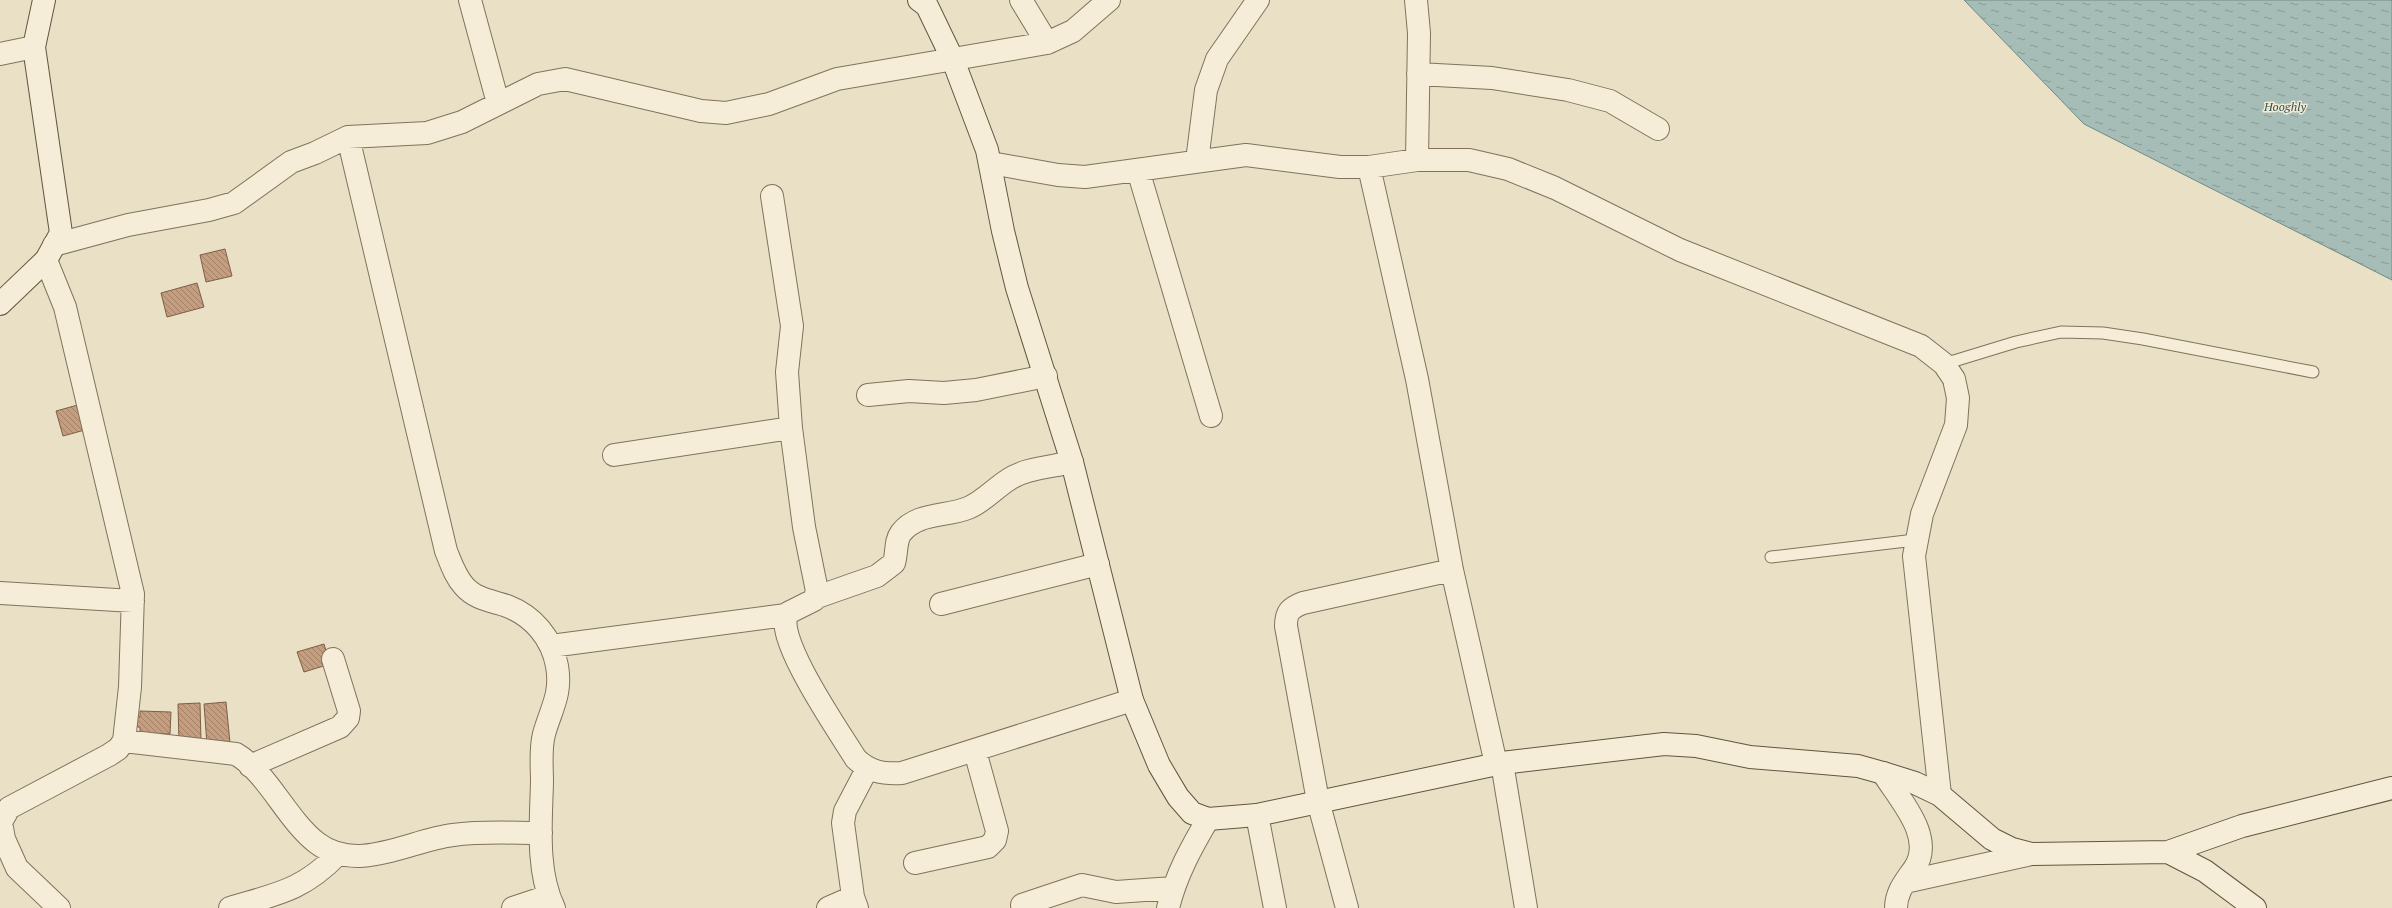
<svg xmlns="http://www.w3.org/2000/svg" width="2392" height="908" font-family="'PT Serif',serif">
<defs>
<pattern id="water-ripples" width="26" height="14" patternUnits="userSpaceOnUse"><rect width="26" height="14" fill="#a6bdb7"/><path d="M2 4q2-2 4 0t4 0M15 11q2-2 4 0t4 0" fill="none" stroke="#889a94"/></pattern>
<pattern id="building-back-hatch" width="6" height="6" patternUnits="userSpaceOnUse"><rect width="6" height="6" fill="#c49e7e"/><path d="M-1 5l2 2M0 0l6 6M5-1l2 2" fill="none" stroke="#a08167"/></pattern>
</defs>
<rect width="100%" height="100%" fill="#e9e0c5"/>
<path fill="url(#water-ripples)" stroke="#6e8a84" d="M1964,0h428v280l-308,-156z"/>
<path fill="url(#building-back-hatch)" stroke="#7f5e45" d="M225,249l7,27 -26,6 -6,-27z
M197,283l7,24 -37,10 -6,-24z
M85,403l7,25 -29,8 -7,-25z
M324,644l6,20 -26,8 -7,-20z
M226,702l4,41 -23,2 -3,-41z
M200,703l1,38 -22,1 -1,-38z
M140,711l31,1 -1,22 -30,-1v-6h-6v-10h6z"/>
<g fill="none" stroke-linecap="round" stroke-linejoin="round">
<g stroke="#82725d" stroke-width="13">
<path id="lane" d="M1944,364l72,-22 45,-10 42,1 40,6 170,33
M1771,557l144,-17"/>
</g>
<g stroke="#82725d" stroke-width="24">
<path id="street" d="M470,0l28,103
M1021,0l26,43
M1416,0l3,33 -2,127
M0,54l34,-7
M1418,74l74,4 76,12 42,11 48,28
M348,137l98,414c5,12 9,25 18,35 11,13 28,15 43,20 26,10 45,32 50,60 5,28 -6,43 -13,68 -4,15 -2,33 -2,48 -1,40 -6,89 12,126
M1197,161l9,-71 11,-31 41,-59
M991,163l67,12 27,2 161,-22 94,12h29l48,-7h52l39,9 47,19 125,62 241,96 23,18 10,15 4,19 -2,27 -34,89 -8,42 26,239
M1369,167l48,212 35,191 44,194
M1138,170l73,246
M772,196l20,130 -5,46 4,56 13,99 13,64 -3,9 -26,13c-17,21 54,123 68,146 14,13 26,15 46,14l230,-73
M54,245l74,-20 81,-15 25,-7 57,-41 24,-9 33,-16 79,-4 35,-11 76,-38 27,-5 136,32 25,2 43,-9 68,-25 210,-36 26,-12 36,-31
M46,260l19,47 68,287 -3,93 -6,54 -6,8 -9,6 -100,53 -8,14 3,17 13,29 42,40
M868,395l41,-4 35,2 32,-3 70,-14
M614,455l177,-27
M0,593l133,8
M817,597l60,-21 17,-13c3,-9 1,-22 7,-30 16,-21 45,-16 67,-25 15,-6 26,-19 40,-28 17,-12 44,-13 64,-18
M941,604l157,-40
M551,646l235,-31
M124,741l112,13c31,18 51,66 81,89 41,31 93,-3 136,-8 29,-4 59,-2 88,-2
M1502,763l24,145
M250,766l90,-39 8,-9 1,-7 -16,-52
M1883,773c17,27 53,65 31,96 -9,13 -18,23 -18,39
M1257,815l18,93
M915,863l73,-16 7,-7 2,-9 -22,-80
M1905,882l127,-28
M1022,905l60,-20 34,7 57,-4
M230,908c46,-14 72,-17 107,-53
M513,908l36,-12
M828,908l25,-11
M857,908l-4,-11 -10,-74 2,-12 22,-42
M1168,908c8,-33 23,-60 40,-89
M1347,908l-29,-107 -32,-175c0,-14 4,-18 17,-23l149,-33"/>
</g>
<g stroke="#645440" stroke-width="24">
<path id="secondary" d="M919,0l8,6 26,54 34,90 16,81 14,57 55,174 60,238 27,65 19,32 14,16 16,6 49,-4 245,-52 162,-19 32,2 54,11 108,9 25,7 32,10 25,12 52,44 20,10 20,5 136,-2 37,19 50,37
M0,304l46,-44 15,-27 -27,-186 10,-47
M2168,852l74,-26 150,-38"/>
</g>
<use href="#lane" stroke="#f5edd7" stroke-width="11"/>
<use href="#street" stroke="#f5edd7" stroke-width="22"/>
<use href="#secondary" stroke="#f5edd7" stroke-width="22"/>
</g>
<g text-anchor="middle" dominant-baseline="central" stroke-width="3" stroke-linejoin="round" paint-order="stroke">
<g font-size="12" font-style="italic" fill="#305251" stroke="#f2ead3">
<text x="2285" y="106">Hooghly</text>
</g>
</g>
</svg>
